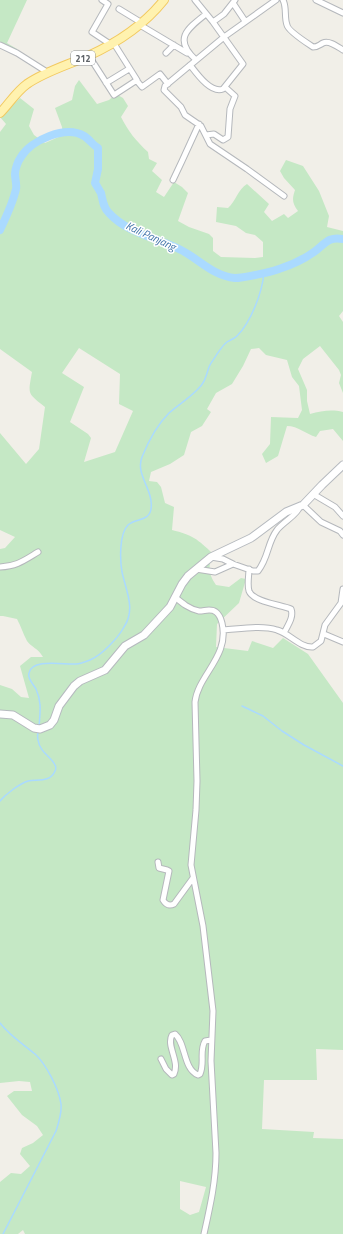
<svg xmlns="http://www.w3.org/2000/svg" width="343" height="1234" font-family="'Titillium Web',sans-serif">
<rect width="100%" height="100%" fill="#f1efe8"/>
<path fill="#c5e8c5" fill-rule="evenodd" d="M0,0h27l-20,43 10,6 -3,4 -14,-5z
M79,80l18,24 12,-4 7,-6 7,4 5,8 -7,11c7,14 15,24 27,35l1,7 8,4 -5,8 10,9 -6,12 8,5 10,-15 8,5 6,6 -10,28 11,6 20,7 4,4v13l8,6 34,1 8,-1v-15l-8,-7 -9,-2 -10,-7 -20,-4 1,-15 11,1c8,-7 10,-19 19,-24l22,20 -5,8 8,9 12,-7 4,4 10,-7c-6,-8 -6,-12 -3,-21l-11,-12 -4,-7 6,-11 17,6 16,25 10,25 -2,11 16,4v80l-4,5 4,6v71l-4,-10 2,-8 -2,-5 -19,-24 -17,13 -5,10 9,21v11l3,13c12,-3 21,-5 33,-2v29l-10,-12 -13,2 -4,6c-10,-3 -18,-11 -29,-11l-9,30 -12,7 -4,-9 8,-10 1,-27 27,1 4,-8 -3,-24 -7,-9 -5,-17 -21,-5 -7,-7 -8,1 -8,17 -11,18 -16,9 -9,16 4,3 -9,14 -11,6 -7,23 -14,9 -19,8 -2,9 8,1 4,5 4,16 9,4 -2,23c20,5 26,9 41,24 -5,11 -5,20 3,31l13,2 12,-9 5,1 -7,24 -22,21 -1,23 32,4 4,-10 21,7 10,-10 25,16 35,49v347l-27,-1 1,31h-53l-2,49 52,3 -1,6 30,1v95h-318l-2,-4 -5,4h-18v-52l11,-9 10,1 9,-8 -10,-12 2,-6 11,-5 10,-8 -6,-9 -15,-11 -15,-19 7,-5h18l-2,-9 -11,-1 -19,2v-398l12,4 9,8 8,1 -9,-32 11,-9h12c-5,-9 -12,-10 -16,-16 -4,-7 -6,-15 -10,-22l-14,-3h-3v-67l5,-1 10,-11 -15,-7v-97l26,31 13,-15 6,-42c-18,-14 -17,-12 -13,-35l-32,-23v-217l6,-8 -6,-7 20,-19 14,11 -5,17 5,9 11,8 18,-8 -1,-8 -7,-19 17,-8 3,-14zM79,348l41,26 -1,30 14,7 -18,41 -31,10 7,-24 -3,-4 -18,-12 14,-35 -22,-14zM180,1181l26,6 -7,25 -9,3 -10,-6z"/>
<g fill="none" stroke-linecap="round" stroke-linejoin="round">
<path stroke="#aadaff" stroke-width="1.5" d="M242,706l21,10 19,15 22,14 39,21
M39,727c1,-14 3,-25 -3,-38 -3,-5 -9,-11 -7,-16 3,-15 35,-8 47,-9 4,0 9,-2 14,-4 12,-5 28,-22 34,-33 12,-18 2,-36 -2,-55 -2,-12 -3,-38 6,-47 7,-7 21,-3 23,-16 3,-19 -16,-34 -9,-52 6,-15 16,-33 27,-44 9,-8 19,-14 28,-23 8,-7 9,-14 12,-23 2,-5 6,-9 8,-13 3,-4 6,-9 10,-12 3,-2 7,-3 10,-6 14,-14 25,-43 27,-63
M0,801c6,-7 19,-17 28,-20 9,-2 22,2 27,-10 1,-1 1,-5 0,-6 -4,-9 -15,-12 -17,-25 -1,-3 0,-6 0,-9
M0,1023c10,13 23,21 35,31 11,10 24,35 26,50 1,9 -2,18 -5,27l-53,103"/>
<path stroke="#aadaff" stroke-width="8" d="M0,230c6,-13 13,-27 16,-41 1,-4 -1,-10 -1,-15 0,-5 3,-13 6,-17 10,-17 45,-32 63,-21 5,3 9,9 14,12v21l-3,14c2,3 4,7 6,10 2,8 2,14 8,20 18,20 48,25 72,37 18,9 32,26 54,28 8,0 36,-6 44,-9 13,-4 25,-10 35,-17 11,-8 14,-16 29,-13"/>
<g stroke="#b5b8bc" stroke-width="7">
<path id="street" d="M102,0l6,4 -16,28 18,12
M276,0l-52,37 -59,49 -1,4 17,17 4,8 16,11 9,18 37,25 37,27
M283,0c4,8 1,17 4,25 1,6 20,18 26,22 5,0 6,-2 10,-4 6,-3 15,4 20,7
M316,0l27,13
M233,3l12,18
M119,9l23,14
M213,22l11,-8 11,-14
M140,25l47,28
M0,45l17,8 30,19 2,-1
M166,53l8,-8
M89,56l25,39 23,-15 -24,-38
M196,60c-23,-21 -9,-31 10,-46
M190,65c7,9 21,29 33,24l20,-25 -30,-42 -18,-22
M137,81l5,6 18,-13 8,10
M106,83l23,-14
M206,135l8,-1 9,6 5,-3 2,-28 5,-13 -10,-9
M173,180l9,-19 17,-37
M313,494l22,13 8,9
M303,505l18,17 19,9 3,4
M211,557l12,2 10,5
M0,567c17,-1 23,-6 38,-15
M196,569l19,3 18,-8 20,7h5c11,-14 9,-28 19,-41 5,-7 21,-16 22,-22
M249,569c0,6 -2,16 0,22 4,11 33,14 42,18 3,8 -3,16 -7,24
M175,597c7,6 14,12 24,14 6,0 12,-3 17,1 4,3 5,7 6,11 8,33 -24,52 -27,79l2,79 -1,29 -5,55 12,61 10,85 -2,50 5,92c0,28 -6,54 -12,81
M224,630c15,-1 38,-5 53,0 12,3 23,18 36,17l8,-6 4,-16 16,-22 2,-14
M324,634l19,8
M158,862l1,6 8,2 2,1 -6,29c3,5 7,6 11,4l19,-26
M161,1059l5,10 6,6 2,-1c6,-13 -8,-28 -2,-39l3,-1c11,9 8,35 23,41l2,-1c5,-11 -1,-23 5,-33l6,-1"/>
</g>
<g stroke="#b6babf" stroke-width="9">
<path id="secondary" d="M0,714l13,1 21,13 6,1 10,-4 4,-5 5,-14 15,-20 6,-5 25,-11 20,-24 19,-11 26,-28 12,-23 6,-8 23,-19 40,-19 35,-26 17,-7 19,-20 21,-20"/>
</g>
<g stroke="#f2c960" stroke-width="10">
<path id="primary" d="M0,113c9,-9 16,-21 27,-29 19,-13 41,-19 61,-28 29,-13 56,-31 76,-56"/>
</g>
<use href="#street" stroke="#fff" stroke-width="5"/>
<use href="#secondary" stroke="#fff" stroke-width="7"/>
<use href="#primary" stroke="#fff2af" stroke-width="8"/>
</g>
<g text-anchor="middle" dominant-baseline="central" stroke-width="3" stroke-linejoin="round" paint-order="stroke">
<rect fill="#fff" stroke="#8f9295" stroke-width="1" x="71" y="51" width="24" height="14" rx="3"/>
<g font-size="9" font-weight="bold" fill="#5f6368">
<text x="83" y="58">212</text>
</g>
<g font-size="11" font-style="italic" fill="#4174aa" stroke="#fff">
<text transform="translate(151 236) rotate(25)">Kali Panjang</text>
</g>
</g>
</svg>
